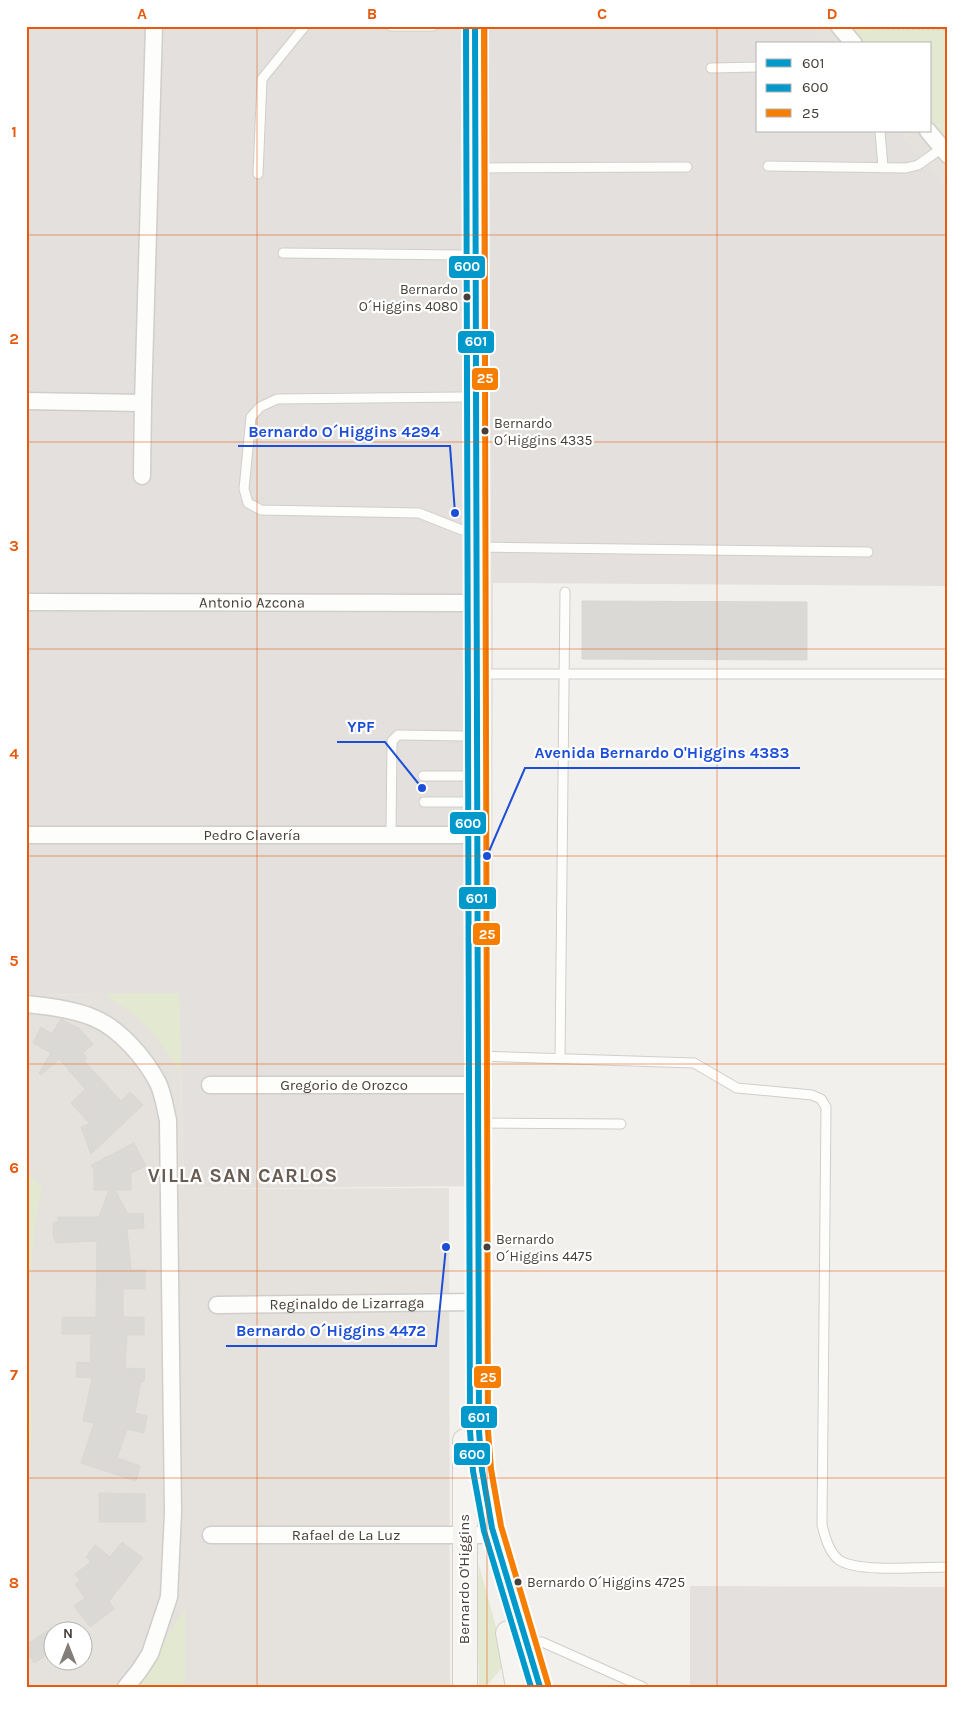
<svg xmlns="http://www.w3.org/2000/svg" width="974" height="1713" font-family="Karla,sans-serif">
<rect width="100%" height="100%" fill="#f2f0ed"/>
<path fill="#e5e1dc" fill-rule="evenodd" d="M810,26h138v162l-48,-57h30v-87h-105z
M179,993l5,196 265,-1 1,499h-424v-692zM52,1630h30v30h-30z"/>
<path fill="#e3e0dd" d="M26,26h784l15,18h-67v87h142l48,57v398l-455,-3 -1,603 -308,3 -5,-196 -153,2z
M690,1586l258,1v100h-258z"/>
<path fill="#e3e9d0" d="M841,28l107,1v126l-18,-24v-87h-76z
M179,993l2,81c-24,-39 -37,-55 -77,-80z
M26,1172l16,15 -7,37 -7,82 4,125 -6,56z
M479,1565l27,98 -20,24h-7l-2,-90z
M185,1608v79h-75l13,-8 41,-36z"/>
<path fill="#dbd9d6" stroke="#dad7d3" d="M582,601l225,1v58l-225,-1z
M61,1019l19,10 13,15 -10,9 4,5 -3,3 37,40 9,-9 13,13 -52,49 -10,-27 9,-3 -19,-21 14,-14 -26,-30 -18,16 -2,-2 12,-20 -18,-10 8,-16 11,7z
M134,1143l12,23 -15,7v17h-16l13,24 15,-1 1,15 -17,1 4,41h14v19h-22v28h21v18h-17l-2,33 20,1 -1,13 -3,-1 -6,32 12,3 -3,17 -17,-4 -10,29 23,8 -4,15 -55,-18 13,-40 -11,-2 9,-43 -16,-1 1,-15 13,1 1,-29h-29v-17h34l1,-76 -41,2 -3,-8v-13h5v-5h41l10,-27h-15v-20l-3,-5z
M99,1493l46,1v28h-46z
M122,1542l21,16 -34,43 5,8 -24,18 -16,-21 11,-8 -10,-14 5,-3 -5,-7 16,-12 -5,-5 9,-12 15,12z
M52,1628v24l-18,11 -8,-13v-5z"/>
<g fill="none" stroke-linecap="round" stroke-linejoin="round">
<g stroke="#d0cecb" stroke-width="11">
<path id="lane" d="M391,26h42
M711,68l47,-1
M880,131l3,37
M768,166l138,2 12,-3 24,-17
M475,168l212,-1
M258,174l4,-95 43,-53
M283,253l179,2
M462,397l-185,2 -17,8 -9,10 -7,72 4,14 13,7 158,3 43,17
M477,547l391,5
M478,674h470
M423,776h39
M424,802h39
M391,835l1,-94 6,-6h4l60,1
M478,1056l216,7 43,25 75,7 9,4 5,8 -4,418c3,12 7,27 17,35 19,13 84,7 109,7
M560,1059l5,-467
M478,1123l143,1
M528,1641l14,1 101,45"/>
</g>
<g stroke="#d0cecb" stroke-width="19">
<g id="street">
<path d="M839,26l15,18"/>
<path d="M928,131l20,24"/>
<path d="M26,401l117,2 11,-377"/>
<path d="M142,476l1,-73"/>
<path id="s1" d="M26,602l451,1"/>
<path id="s2" d="M26,835h453"/>
<path d="M26,1004c22,2 47,5 68,14 26,11 51,40 64,65 5,10 7,25 10,37l5,393 -4,84 -19,57 -11,17 -13,16"/>
<path id="s3" d="M210,1085h268"/>
<path id="s4" d="M217,1305l260,-3"/>
<path id="s5" d="M211,1535h269"/>
</g>
</g>
<g stroke="#d3cec8" stroke-width="26">
<path id="secondary" d="M475,26l4,1405 3,39 10,58 48,159
M508,1633l10,54
M465,1687v-246"/>
</g>
<path stroke="#d2d0cb" stroke-width="2.5" stroke-dasharray="2.5 2.5" stroke-linecap="butt" d="M862,28l86,1"/>
<use href="#lane" stroke="#fdfdfc" stroke-width="9"/>
<use href="#street" stroke="#fdfdfc" stroke-width="16"/>
<use href="#secondary" stroke="#f6f4f1" stroke-width="24"/>
<g stroke="#fff" stroke-width="10">
<path id="bus-1" d="M475,26l4,1405 3,39 10,58 48,159"/>
</g>
<g stroke="#fff" stroke-width="10">
<path id="bus-2" d="M466,26l4,1405 3,40 11,60 47,156"/>
</g>
<g stroke="#fff" stroke-width="10">
<path id="bus-3" d="M484,26l4,1405 3,38 10,57 47,158"/>
</g>
<use href="#bus-1" stroke="#0099cb" stroke-width="6"/>
<use href="#bus-2" stroke="#0099cb" stroke-width="6"/>
<use href="#bus-3" stroke="#f67e03" stroke-width="6"/>
</g>
<path fill="none" stroke="#e8590c" stroke-width="1" stroke-opacity="0.55" d="M257,26v1661M487,26v1661M717,26v1661M26,235h922M26,442h922M26,649h922M26,856h922M26,1064h922M26,1271h922M26,1478h922"/>
<g fill="#47403a" stroke="#fff" stroke-width="2">
<circle cx="467" cy="297" r="4.5"/>
<circle cx="485" cy="431" r="4.5"/>
<circle cx="487" cy="1247" r="4.5"/>
<circle cx="518" cy="1582" r="4.5"/>
</g>
<g text-anchor="middle" dominant-baseline="central" stroke-width="4.5" stroke-linejoin="round" paint-order="stroke">
<g font-size="14" fill="#47403a" stroke="#fff" text-anchor="start">
<text x="458" y="289" text-anchor="end">Bernardo<tspan x="458" dy="17">O´Higgins 4080</tspan></text>
<text x="494" y="423">Bernardo<tspan x="494" dy="17">O´Higgins 4335</tspan></text>
<text x="496" y="1239">Bernardo<tspan x="496" dy="17">O´Higgins 4475</tspan></text>
<text x="527" y="1582">Bernardo O´Higgins 4725</text>
</g>
<g font-size="15" fill="#47403a" stroke="#fff">
<text stroke="none"><textPath href="#s1" startOffset="226">Antonio Azcona</textPath></text>
<text stroke="none"><textPath href="#s2" startOffset="226">Pedro Clavería</textPath></text>
<text stroke="none"><textPath href="#s3" startOffset="134">Gregorio de Orozco</textPath></text>
<text stroke="none"><textPath href="#s4" startOffset="130">Reginaldo de Lizarraga</textPath></text>
<text stroke="none"><textPath href="#s5" startOffset="135">Rafael de La Luz</textPath></text>
<text transform="translate(464 1579) rotate(-90)">Bernardo O'Higgins</text>
</g>
<g font-size="20" font-weight="bold" letter-spacing="1" fill="#695c52" stroke="#fff">
<text x="243" y="1175">VILLA SAN CARLOS</text>
</g>
</g>
<path fill="none" stroke="#1d4ed8" stroke-width="2" d="M455 513L450 446H238M422 788L385 742H337M487 856L525 768H800M446 1247L436 1346H226"/>
<g fill="#1d4ed8" stroke="#fff" stroke-width="2">
<circle cx="455" cy="513" r="5"/>
<circle cx="422" cy="788" r="5"/>
<circle cx="487" cy="856" r="5"/>
<circle cx="446" cy="1247" r="5"/>
</g>
<g font-size="16" text-anchor="middle" font-weight="bold" fill="#1d4ed8" stroke="#fff" stroke-width="4.5" stroke-linejoin="round" paint-order="stroke">
<text x="344" y="437">Bernardo O´Higgins 4294</text>
<text x="361" y="732">YPF</text>
<text x="662" y="758">Avenida Bernardo O'Higgins 4383</text>
<text x="331" y="1336">Bernardo O´Higgins 4472</text>
</g>
<g stroke="#fff" stroke-width="2">
<rect x="448" y="255" width="38" height="24" rx="5" fill="#0099cb"/>
<rect x="457" y="330" width="38" height="24" rx="5" fill="#0099cb"/>
<rect x="471" y="367" width="28" height="24" rx="5" fill="#f67e03"/>
<rect x="449" y="811" width="38" height="24" rx="5" fill="#0099cb"/>
<rect x="458" y="886" width="39" height="24" rx="5" fill="#0099cb"/>
<rect x="472" y="922" width="29" height="24" rx="5" fill="#f67e03"/>
<rect x="473" y="1365" width="29" height="24" rx="5" fill="#f67e03"/>
<rect x="460" y="1405" width="38" height="24" rx="5" fill="#0099cb"/>
<rect x="453" y="1442" width="38" height="24" rx="5" fill="#0099cb"/>
</g>
<g font-size="14" text-anchor="middle" font-weight="bold" fill="#fff">
<text x="467" y="271">600</text>
<text x="476" y="346">601</text>
<text x="485" y="383">25</text>
<text x="468" y="828">600</text>
<text x="477" y="903">601</text>
<text x="487" y="939">25</text>
<text x="488" y="1382">25</text>
<text x="479" y="1422">601</text>
<text x="472" y="1459">600</text>
</g>
<rect width="974" height="1713" fill="none" stroke="#ffffff" stroke-width="55"/>
<rect x="756" y="42" width="175" height="90" fill="#ffffff" stroke="#b5b3b0"/>
<rect x="766" y="59" width="25" height="8" fill="#0099cb" stroke="#b5b3b0"/>
<text x="802" y="68" font-size="15" fill="#47403a">601</text>
<rect x="766" y="84" width="25" height="8" fill="#0099cb" stroke="#b5b3b0"/>
<text x="802" y="92" font-size="15" fill="#47403a">600</text>
<rect x="766" y="109" width="25" height="8" fill="#f67e03" stroke="#b5b3b0"/>
<text x="802" y="118" font-size="15" fill="#47403a">25</text>
<g transform="translate(68 1646)"><circle r="24" fill="#ffffff" stroke="#b5b3b0"/>
<path d="M0-4L9 19L0 12L-9 19Z" fill="#837e79"/>
<text y="-8" font-size="14" font-weight="bold" text-anchor="middle" fill="#47403a">N</text>
</g>
<rect x="28" y="28" width="918" height="1658" fill="none" stroke="#e8590c" stroke-width="2"/>
<g font-size="16" text-anchor="middle" font-weight="bold" fill="#e8590c">
<text x="142" y="19">A</text>
<text x="372" y="19">B</text>
<text x="602" y="19">C</text>
<text x="832" y="19">D</text>
<text x="14" y="137">1</text>
<text x="14" y="344">2</text>
<text x="14" y="551">3</text>
<text x="14" y="759">4</text>
<text x="14" y="966">5</text>
<text x="14" y="1173">6</text>
<text x="14" y="1380">7</text>
<text x="14" y="1588">8</text>
</g>
</svg>
